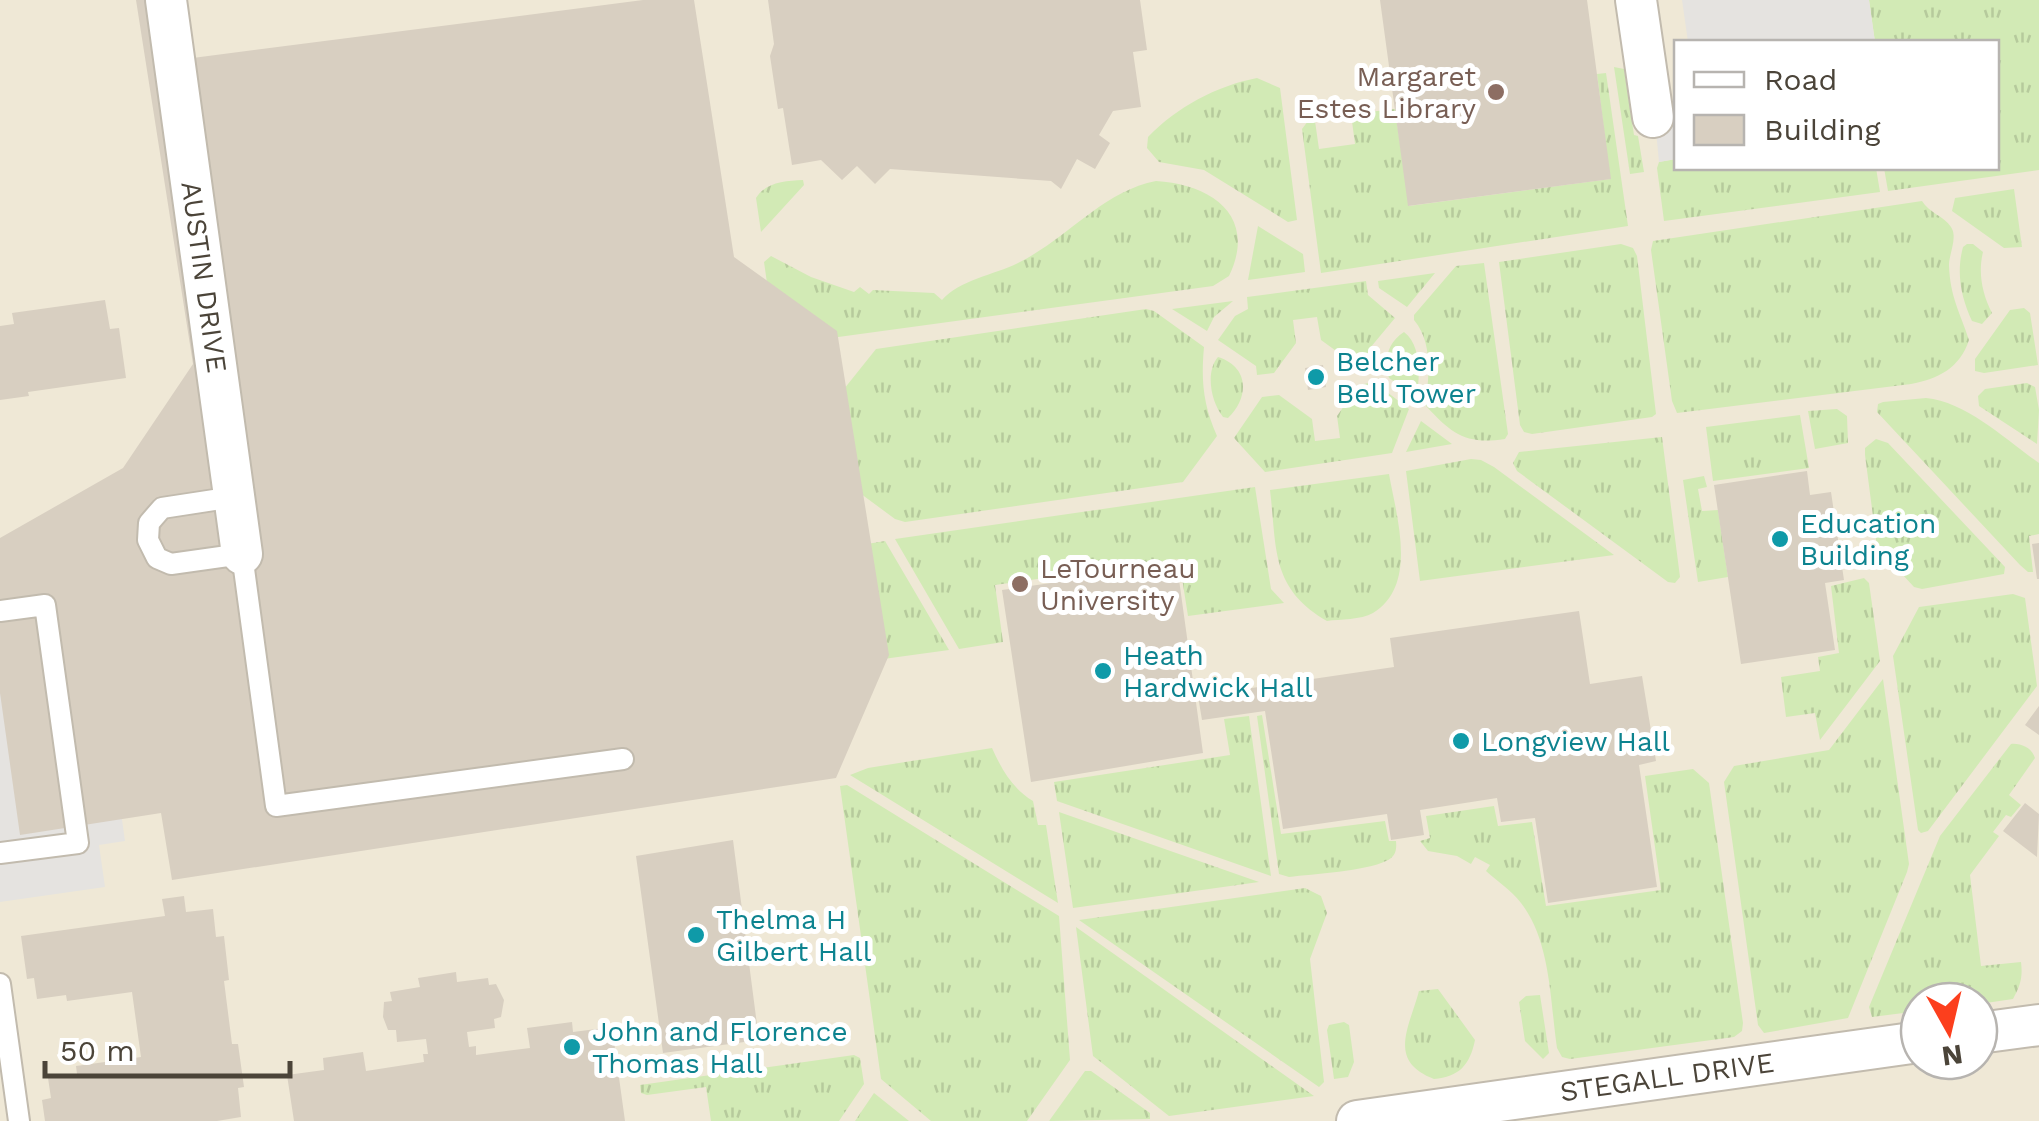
<svg xmlns="http://www.w3.org/2000/svg" width="2039" height="1121" font-family="'Work Sans',sans-serif">
<defs>
<pattern id="grass-tufts" width="24" height="20" patternUnits="userSpaceOnUse" patternTransform="scale(2.5)"><rect width="24" height="20" fill="#d2eab5"/><path d="M3 7l-1-3M5 7V3M7 7l1-3M15 17l-1-3M17 17v-4M19 17l1-3" fill="none" stroke="#b6ca9c"/></pattern>
</defs>
<rect width="100%" height="100%" fill="#f6f3ec"/>
<path fill="#efe8d6" fill-rule="evenodd" d="M0,0h2039v1121h-2039zM1676,42h320v126h-320zM1919,1001h60v60h-60z"/>
<path fill="url(#grass-tufts)" d="M1869,0h170v170l-151,21 -4,-23h112v-126h-121z
M1614,67l10,2 10,66 4,1 6,36 -14,2z
M1606,73l22,153 -307,47 -19,-144 6,-8h7l4,28 36,-5 -4,-30 44,-5 14,97 201,-27 -13,-105z
M1257,78l23,10 17,132 -9,2 -84,-52 -45,-8 -12,-14 1,-11c29,-30 68,-51 109,-59z
M1676,159v9h200l4,24 -216,29 -7,-53 2,-6z
M803,180l1,5 -43,47 -5,-34c10,-16 29,-17 47,-18z
M1156,181c55,3 102,35 73,95l-16,10 -426,58 -12,-5 -11,-77 7,-6 40,21 43,15 6,-5 9,7 4,-4 61,3 8,7c17,-20 52,-25 76,-37 49,-24 85,-72 138,-82z
M2014,189l8,58 -18,1 -52,-37 3,-13z
M1922,201c7,12 22,15 29,26 7,10 -2,27 -2,38 1,32 11,47 20,75 -9,28 -31,39 -58,44l-234,29 -5,-12 -21,-151 2,-9z
M1258,226l45,28 2,18 -57,8z
M1621,244l12,4 4,8 19,158 -4,3 -120,17 -8,-2 -4,-7 -21,-163z
M1967,244h6l10,8c-5,21 -1,41 9,61l-10,11 -10,-3c-11,-24 -16,-48 -9,-74z
M1484,263l24,171 -3,5c-39,6 -53,-5 -79,-33 2,-28 8,-62 -12,-86v-5l42,-49z
M1435,273l-28,34 -28,-19 -1,-7z
M1366,281l2,14 27,23 -25,30v10l-20,3 -29,-21 -4,-23 -24,3 3,23 -22,30 -17,2 -1,-9 -38,-26 17,-24 13,-7 -1,-12z
M1233,301l-19,16 -7,14 -35,-22z
M2024,308l6,5 8,52 -54,8 -9,-2v-12l35,-49z
M1146,309l8,2 50,36c-3,34 -1,57 13,89l-34,46 -278,40 -10,-3 -42,-31 -13,-94 36,-45z
M1404,332c15,11 16,36 14,54l-8,6 -21,-14c-5,-19 -2,-35 15,-46z
M1218,357c32,10 31,41 10,61l-5,-1c-12,-15 -18,-45 -5,-60z
M1374,382l35,27 -17,44 -127,19 -31,-34 28,-41 17,-2 33,24 3,22 25,-3 -3,-22 22,-31z
M2027,383l8,4 4,23 -2,34 -58,-38 -1,-10 7,-7z
M1926,398c41,4 80,42 113,65v71l-10,2 4,36h-5l-8,-7 -143,-153 1,-8 5,-2z
M1837,409l10,7 1,27 -33,6 -7,-38z
M1800,415l9,53 -96,13 -7,-54z
M1421,421l31,23 -46,8z
M1662,437l18,140 -5,6 -7,-1 -151,-111 -4,-8 6,-11z
M1876,439l12,4 117,124 -1,7 -82,15 -8,-2 -37,-40 -12,-92v-7z
M1471,459l10,1 13,7 120,88 -194,26 -14,-110z
M1389,474c7,41 30,111 -16,139 -12,7 -33,6 -46,8 -57,-33 -50,-73 -57,-131z
M1704,476l3,11 -9,2 4,22 16,-1 10,67 -30,5 -15,-102z
M1255,487l16,102 13,14 -96,13 -9,-57 -184,26 8,57 -44,7 -64,-110z
M885,541l64,109 -124,17 6,-117z
M1864,578l5,5 11,78 -60,79 -5,-27 -29,4 -5,-40 39,-6 -2,-14 21,-4 -8,-67z
M2013,594l12,4 12,88 -109,145 -7,2 -3,-3 -25,-174 26,-49z
M1883,679l26,185 -2,8 -59,146 -84,15 -6,-8 -34,-243 10,-16 95,-16z
M1262,715l19,119 104,-13 4,20h7c1,10 -1,16 -10,20 -20,10 -73,13 -97,16l-10,-3 -22,-158z
M1249,716l22,160 -214,-75 -3,-19 176,-27 -6,-36z
M2011,744c10,-1 21,4 24,14l-26,37 12,10 -10,12 -5,-2 -13,17 6,4 -29,39 11,91 40,-4c2,16 -1,24 -8,37l-34,5v-3h-60v10l-47,6 -3,-10 71,-171z
M992,748c10,22 20,40 41,53l5,24h8l12,78 -208,-128 18,-7z
M1693,769l16,14 34,240 -1,8 -8,6 -164,22 -8,-2 -5,-9c-7,-47 -6,-106 -36,-145 -10,-13 -23,-21 -35,-32l4,-6 -15,-8 -4,7 -14,-8 -29,-5 -8,-10 10,-3 -4,-22 68,-10 4,20 34,-4 14,84 115,-16 -16,-114z
M847,785l212,131 11,144 -43,61h-96l-50,-42 -41,-293z
M1059,812l200,70 -186,26z
M1305,888l16,8 6,17 -17,46 14,123 -5,5 -240,-167z
M1076,927l238,169 -145,20 -76,-60z
M1438,989l37,51c-5,25 -16,37 -41,39 -47,-18 -25,-51 -15,-88z
M1540,995l9,58 -6,6 -18,-18 -6,-39 7,-6z
M1344,1022l5,3 5,37 -6,15 -14,2 -7,-49 2,-5z
M854,1055l6,3 4,26 -25,37h-128l-5,-34 -59,8 -6,-2 -1,-8z
M1085,1071h6l59,42v6l-101,2z
M874,1093l35,28h-54z"/>
<path fill="#e5e3e0" d="M1682,0h187l6,42h-187z
M1676,103v56l-17,3 -3,-31z
M0,562l89,24 36,255 -26,4 6,42 -105,15z"/>
<path fill="#d8cfc1" d="M136,0h39l10,59 458,-59h51l40,257 103,74 52,324 -53,123 -664,102 -11,-67 -141,22 -20,-142v-155l123,-70 70,-104z
M768,0h372l7,50 -14,2 8,55 -28,4 -14,24 11,8 -15,26 -18,-10 -16,30 -10,-8 -161,-12 -15,15 -18,-18 -15,14 -21,-20 -29,5 -9,-57 -5,1 -8,-53 4,-12z
M1380,0h207l24,179 -203,27z
M105,300l5,29 9,-1 7,50 -98,14 1,4 -29,4v-74l14,-2 -2,-11z
M1323,365l3,22 -18,3 -3,-22z
M1807,471l3,24 21,-3 13,88 -19,3 10,67 -94,14 -27,-179z
M2039,543v36h-2l-5,-35z
M1177,565l26,188 -172,29 -29,-192z
M1579,611l11,73 52,-8 14,85 -17,4 18,122 -109,16 -13,-85 -34,4 -4,-24 -77,12 4,25 -33,5 -4,-26 -104,15 -18,-118 -63,9 -4,-24 196,-29 -4,-29z
M2039,706v29l-14,-10z
M2025,803l14,11 -2,43 -34,-26z
M733,840l26,200 -96,13 -27,-197z
M184,896l2,16 27,-3 3,28 8,-1 5,44 -5,1 8,63h6l6,43 -6,1 3,29 -24,4h-172l-3,-21 9,-2 -3,-20 29,-4 -1,-8 65,-9 -9,-65 -65,9 -1,-6 -29,4 -3,-21 -7,1 -6,-43 144,-20 -3,-17z
M456,972l1,10 31,-4 1,7 7,-1 8,16 -3,17 -7,2 1,9 -28,4 2,15 7,-1v9l54,-7 -3,-20 45,-6 1,10 39,-5 13,94h-331l-7,-46 37,-5 -1,-12 40,-6 3,19 58,-9 -1,-8h5l-2,-15 -29,3 -1,-12h-8l-5,-13 1,-15 8,-1 -2,-9 30,-5 -2,-9z"/>
<g fill="none" stroke-linecap="round" stroke-linejoin="round">
<g stroke="#c2bbae" stroke-width="24">
<path id="service" d="M234,497l-72,11 -13,15 -1,17 9,18 14,6 71,-10 34,252 347,-47
M0,611l45,-6 33,238 -78,10
M0,984l19,137"/>
</g>
<g stroke="#c2bbae" stroke-width="44">
<path id="minor" d="M166,0l76,554
M1636,0l17,117
M1979,1033l60,-8
M1357,1121l562,-79"/>
</g>
<use href="#service" stroke="#fff" stroke-width="20"/>
<use href="#minor" stroke="#fff" stroke-width="40"/>
</g>
<g fill="#8d6e63" stroke="#fff" stroke-width="4">
<circle cx="1496" cy="92" r="10"/>
<circle cx="1020" cy="584" r="10"/>
</g>
<g fill="#0f9aa8" stroke="#fff" stroke-width="4">
<circle cx="1316" cy="377" r="10"/>
<circle cx="1780" cy="539" r="10"/>
<circle cx="1103" cy="671" r="10"/>
<circle cx="1461" cy="741" r="10"/>
<circle cx="696" cy="935" r="10"/>
<circle cx="572" cy="1047" r="10"/>
</g>
<g text-anchor="middle" dominant-baseline="central" stroke-width="10" stroke-linejoin="round" paint-order="stroke">
<g font-size="28" fill="#785e54" stroke="#fff" text-anchor="end">
<text x="1476" y="76">Margaret<tspan x="1476" dy="32">Estes Library</tspan></text>
<text x="1040" y="568" text-anchor="start">LeTourneau<tspan x="1040" dy="32">University</tspan></text>
</g>
<g font-size="28" fill="#4b4439" stroke="#fff">
<text transform="translate(204 277) rotate(82)">AUSTIN DRIVE</text>
<text transform="translate(1667 1077) rotate(-8)">STEGALL DRIVE</text>
</g>
<g font-size="28" fill="#0d838f" stroke="#fff" text-anchor="start">
<text x="1336" y="361">Belcher<tspan x="1336" dy="32">Bell Tower</tspan></text>
<text x="1800" y="523">Education<tspan x="1800" dy="32">Building</tspan></text>
<text x="1123" y="655">Heath<tspan x="1123" dy="32">Hardwick Hall</tspan></text>
<text x="1481" y="741">Longview Hall</text>
<text x="716" y="919">Thelma H<tspan x="716" dy="32">Gilbert Hall</tspan></text>
<text x="592" y="1031">John and Florence<tspan x="592" dy="32">Thomas Hall</tspan></text>
</g>
</g>
<rect x="1674" y="40" width="325" height="130" fill="#ffffff" stroke="#b7b4b0" stroke-width="2.5"/>
<rect x="1694" y="72" width="50" height="15" fill="#ffffff" stroke="#b7b4b0" stroke-width="2.5"/>
<text x="1764" y="90" font-size="30" fill="#4b4439">Road</text>
<rect x="1694" y="115" width="50" height="30" fill="#d8cfc1" stroke="#b7b4b0" stroke-width="2.5"/>
<text x="1764" y="140" font-size="30" fill="#4b4439">Building</text>
<g transform="translate(1949 1031) rotate(172)"><circle r="48" fill="#ffffff" stroke="#b7b4b0" stroke-width="2.5"/>
<path d="M0-8L18 38L0 25L-18 38Z" fill="#fc3f1d"/>
<text y="-15" font-size="28" font-weight="bold" text-anchor="middle" fill="#4b4439">N</text>
</g>
<path d="M45 1061v15h245v-15" fill="none" stroke="#4b4439" stroke-width="5"/>
<text x="60" y="1061" font-size="30" fill="#4b4439" stroke="#ffffff" stroke-width="8" paint-order="stroke">50 m</text>
</svg>
